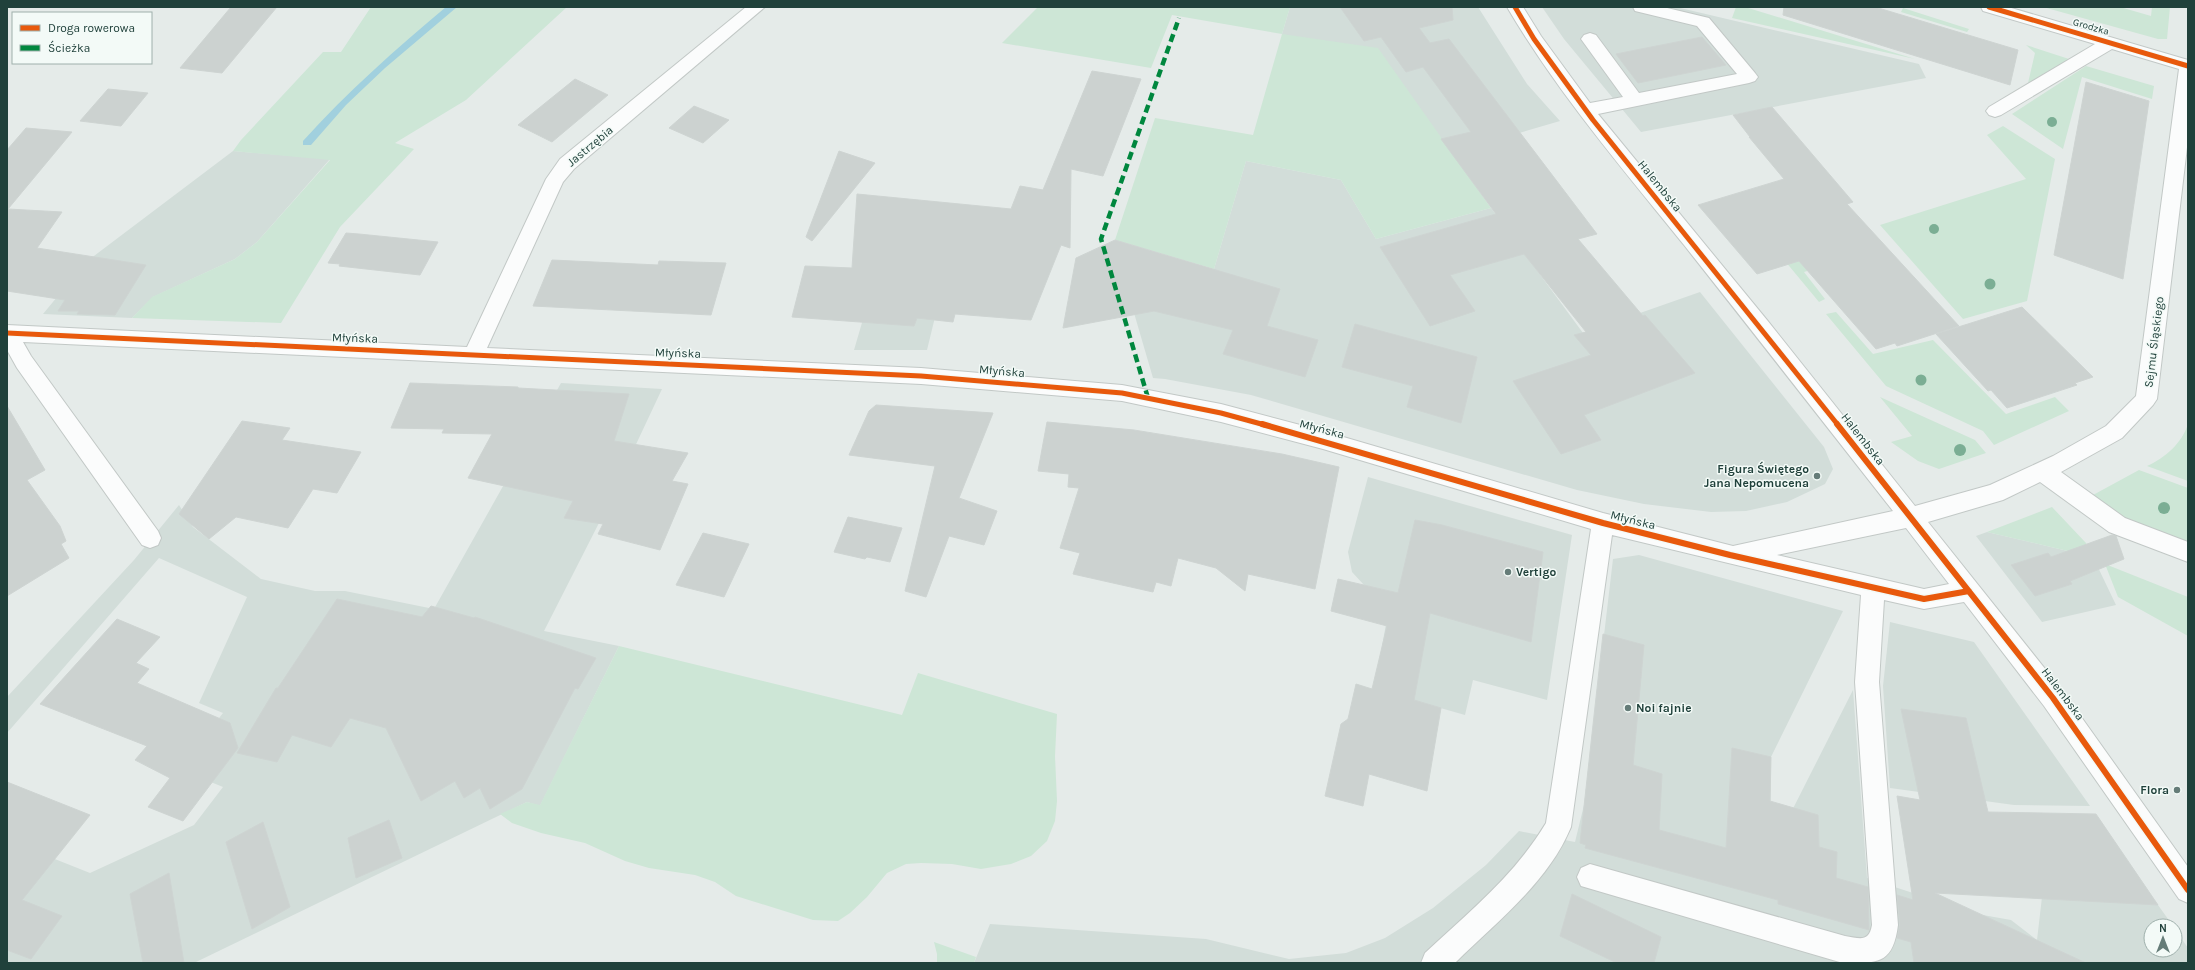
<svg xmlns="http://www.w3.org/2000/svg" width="2195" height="970" font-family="Karla,sans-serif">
<rect width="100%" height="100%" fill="#e5ebe9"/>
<path fill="#d2ddd9" d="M1290,7h188l49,77 33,37 -109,32 -169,-119z
M1542,7h134l243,57 7,14 -285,54 -77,-93z
M233,151l97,8 -73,83 -22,17 -82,38 -21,21 -89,-4 43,-52z
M1246,161l95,19 35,59 115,-31 92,125 117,-41 124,155 9,22 -8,15 -38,18 -41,9 -35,1 -67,-8 -67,-14 -326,-95 -86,-16 -12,-1 -40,-137 101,28z
M898,200l48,72 -19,78h-73z
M561,383l101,6 -62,132 -56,110 75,15 -79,160 -13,-4 -333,161h-187v-123l83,33 104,-48 29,-38 -44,-18 44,-56 -24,-10 48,-106 -88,-39 -152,175v-36l127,-137 45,-55 14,22 68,52 54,12h30l89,18z
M1368,477l204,58 -25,165 -74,-20 -8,35 -91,-26 18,-97 -28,-7 -12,-13 -4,-20z
M1987,532l106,25 23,48 -74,17 -66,-86z
M1639,555l204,56 -72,146 -1,97 83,-164 14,188 46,15 2,10 96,17 26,20 5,-43 116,8 15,21h-22v24h24v-21l13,19v15h-1214l16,-39 216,15 83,20 57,-6 39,-15 48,-30 53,-43 33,-34 56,11 9,-37 29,-246z
M1890,622l84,20 116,164 -76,-1 -124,-17 -7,-102z"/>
<path fill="#cde6d6" d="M371,7h196l-101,93 -71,43 19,6 -74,78 -59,96 -149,-5 20,-21 83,-38 22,-17 73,-82 -97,-9 8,-11 82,-88h18z
M1038,7h252l-8,27 96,14 113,160 -115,31 -35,-59 -95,-19 -32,108 -99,-29 40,-122 98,17 29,-101 -110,-19 -21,53 -149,-25z
M1736,7h9l170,52 -183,-41z
M2043,7h77l31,9 1,-9h18l-3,32h-9z
M1903,8l66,21 -2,3 -66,-20z
M2026,45l43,14 -41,24 7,-30z
M2086,66l68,20 -2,13 -70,-22 -19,72 -51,-35z
M2003,126l52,33 -28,142 -64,18 -83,-94 146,-46 -39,-44z
M1863,254l-59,18 21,27 -6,3 -39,-47z
M1836,312l37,42 60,-14 73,74 49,-17 14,14 -75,34 -11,-14 -97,-45 -60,-72z
M1880,397l95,43 11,13 -47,16 -21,-8 -27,-19 21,-6z
M2188,424v57l-41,-15c18,-8 35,-23 41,-42z
M2139,470l49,18v55l-68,-27 -27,-21z
M2052,507l34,36 7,14 -106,-25z
M2105,564l83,33v39l-70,-39z
M619,646l283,69 16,-42 139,41 -2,42 2,45 -2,20 -8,20 -16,15 -20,8 -30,5 -29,-5 -31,-1 -15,1 -19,9 -20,24 -17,16 -12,8 -25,-1 -77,-24 -21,-14 -20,-7 -46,-7 -24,-7 -40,-18 -44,-10 -29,-10 -12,-9 27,-12 13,3z
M934,942l42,15 -2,6h-37v-9z"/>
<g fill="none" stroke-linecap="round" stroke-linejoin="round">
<path fill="#a1d0de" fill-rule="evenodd" d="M446,7h11l-72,61 -39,37 -35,40h-8v-4c45,-50 92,-91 143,-134z"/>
</g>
<path fill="#ccd2d0" stroke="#ced4d2" d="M231,7h46l-55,66 -42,-5z
M1340,7h112l1,13 -34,8 11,15 19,-4 148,195 -19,5 65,77 2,-1 50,58 -111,42 17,25 -40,14 -48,-73 78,-26 -17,-20 12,-3 -62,-78 -74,21 25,36 -45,15 -50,-79 116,-33 -55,-75 30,-7 -48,-65 -17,5 -25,-35 -17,4z
M1784,7h91l143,43 -8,35 -227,-70z
M1702,37l24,28 -88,18 -22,-29z
M1092,71l49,8 -38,97 -32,-7 -1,79 -9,-3 -30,75 -76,-6 -2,8 -36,-4 -3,8 -122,-9 13,-51 47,2 5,-74 154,15 9,-23 23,4z
M575,79l33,16 -56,47 -34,-17z
M2086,82l63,19 -26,178 -69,-24z
M108,89l40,4 -27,33 -41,-5z
M694,106l35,14 -26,23 -34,-15z
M1772,107l81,95 -6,2 112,122 -62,20 -2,-3 -19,6 -77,-88 -42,13 -59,-69 86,-26 -35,-42h1l-17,-22z
M26,128l46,4 -64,77 54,3 -25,36 109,17 -31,50 -38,-1 2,-3h-21l7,-11 -58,-9v-141z
M839,151l36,12 -63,78 -6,-4z
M346,233l13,1 79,8 -18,33 -81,-9 1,-2 -12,-1z
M1115,240l165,49 -13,37 51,14 -13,37 -82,-23 10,-24 -79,-19 -91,17 13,-70z
M552,260l106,5 1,-4 67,2 -15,52 -178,-9z
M2022,307l71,70 -18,6 2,2 -70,23 -16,-18 -3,1 -52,-57z
M1355,324l122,33 -16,66 -54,-16 6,-21 -71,-19z
M410,383l108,4v1l111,6 -15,47 74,12 -16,28 16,3 -28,66 -62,-16 5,-10 -39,-6 9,-17 -105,-23 24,-44 -50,-1 2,-4 -53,-1z
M876,405l117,8 -34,85 38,13 -13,34 -35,-9 -23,61 -21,-6 30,-125 -86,-11 20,-44z
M7,406l38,64 -18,10 33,46 6,15 -5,3 8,14 -62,38z
M242,421l48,7 -8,12 79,12 -24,41 -24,-4 -25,39 -52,-11 -27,22 -30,-25z
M1047,422l87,8 148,24 57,13 -24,122 -67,-15 -3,17 -29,-23 -38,-10 -7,28 -15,-4 -3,10 -80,-18 7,-21 -20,-5 19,-60 -11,-1 1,-13 -31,-3z
M848,517l54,11 -12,34 -23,-5 -2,2 -31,-7z
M1415,520l27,5 101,27 -12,90 -101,-29 -16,87 27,8 -14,83 -58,-17 -6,32 -38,-10 16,-72 7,-5 8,-35 16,5 15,-63 -56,-15 7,-32 60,14z
M703,533l46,11 -25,53 -48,-12z
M2112,535l4,1 8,23 -54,22 2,3 -37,12 -24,-31 37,-12 3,4z
M337,599l85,18 9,-11 43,12 1,-1 121,41 -18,31 -3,-1 -53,101 -32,20 -10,-21 -16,10 -9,-17 -34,20 -35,-73 -36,-10 -19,29 -39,-12 -15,27 -40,-9 39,-65h2z
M117,619l43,18 -24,26 13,6 -12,14 93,40 8,25 -55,73 -35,-14 22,-29 -35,-18 12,-14 -107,-42z
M1603,634l41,11 -11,120 29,9 -3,56 67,18 6,-100 39,9 -1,44 48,14 1,32 18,5 -1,26 32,9 1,43 -91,-26v-4l-193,-52 1,-3 -6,-2z
M1901,709l65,9 22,94 108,2 62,91 -223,-12 151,70h-172l-3,-21 -14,-4 3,-13 -3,-30 16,5 -16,-104 23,4z
M7,782l83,33 -68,85 40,16 -31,43 -24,-9z
M389,820l13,38 -46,20 -8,-40z
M263,822l27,85 -38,22 -26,-87z
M169,873l15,90h-41l-13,-69z
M1572,894l89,43 -7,26h-37l-57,-27z"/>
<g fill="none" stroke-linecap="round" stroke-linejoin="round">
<g stroke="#c2c8c6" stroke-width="2">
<path id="minor" d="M746,7h19l-191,162 -11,13 -76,166 434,20 201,17 99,19 102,27 280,82 130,33 160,-35c-70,-89 -139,-178 -209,-266 -62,-77 -127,-153 -177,-238h16l18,29 49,67 33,-6 -42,-58 3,-4 6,-2 6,2 43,58 98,-19 -40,-48 -62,-15 -2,-4h30l46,11 46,55 3,4 -3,4 -6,2 -151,31 169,206 148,186 75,-21 63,-29 53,-30 30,-30 43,-327 -67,-20 -111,66 -6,2 -6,-2 -3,-4 3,-4 106,-63 -112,-33 -2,-4h27l180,53v79l-31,260 -4,6 -31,33 -61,34 64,46 63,24v20l-79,-30 -69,-50 -37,18 -75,22 134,168 126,177v36l-9,-4 -135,-193 -80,-104 -40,7 -40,-9 -5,82 19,243c-5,40 -21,38 -55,38l-262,-77 -4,-9 4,-9 9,-4 255,72c14,2 24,7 27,-11l-17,-243 6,-87 -249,-60 -41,292c-23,56 -75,95 -116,136h-34l4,-10c43,-40 90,-78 121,-130l45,-294 -268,-80 -102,-27 -99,-21 -201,-17 -898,-42 8,14 127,175 3,7 -3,7 -8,3 -8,-3 -125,-177 -10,-18v-25l460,22 79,-168 14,-20zM1906,528l43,56 -25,5 -147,-34z"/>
</g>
<use href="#minor" fill="#fbfcfc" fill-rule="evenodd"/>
<path stroke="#00873e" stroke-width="4.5" stroke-dasharray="8 4.5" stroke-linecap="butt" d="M1148,398l-47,-159 78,-221"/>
<g stroke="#f3faf7" stroke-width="7">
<path id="cycleway-far1" d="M1515,7l19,32 59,81 245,305
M1989,7l199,59
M7,333l914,43 201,17 99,20 44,12"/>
</g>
<g stroke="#f3faf7" stroke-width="9">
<path id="cycleway" d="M1262,424l341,99 127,32 194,44 45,-8
M1837,424l216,274 135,192"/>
</g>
<use href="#cycleway-far1" stroke="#e8590c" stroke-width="5"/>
<use href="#cycleway" stroke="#e8590c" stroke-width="6"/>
</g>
<g fill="#7bae94">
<circle cx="2052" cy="122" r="5"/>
<circle cx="1934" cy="229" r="5"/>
<circle cx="1990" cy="284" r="5.5"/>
<circle cx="1921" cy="380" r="5.5"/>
<circle cx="1960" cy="450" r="6"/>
<circle cx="2164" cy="508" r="6"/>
</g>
<g fill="#657c78" stroke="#f3faf7" stroke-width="1.5">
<circle cx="1817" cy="476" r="4"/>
<circle cx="1508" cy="572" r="4"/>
<circle cx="1628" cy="708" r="4"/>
<circle cx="2177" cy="790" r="4"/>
</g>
<g text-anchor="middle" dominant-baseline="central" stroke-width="3" stroke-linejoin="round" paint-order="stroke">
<g font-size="10" fill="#20413b" stroke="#f3faf7">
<text transform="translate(2091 27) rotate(16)">Grodzka</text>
</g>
<g font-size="12" fill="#20413b" stroke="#f3faf7">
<text transform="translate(590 146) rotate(-40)">Jastrzębia</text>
<text transform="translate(1660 186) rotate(51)">Halembska</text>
<text transform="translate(355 338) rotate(2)">Młyńska</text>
<text transform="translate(2154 342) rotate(-83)">Sejmu Śląskiego</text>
<text transform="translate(678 353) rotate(2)">Młyńska</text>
<text transform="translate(1002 371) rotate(5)">Młyńska</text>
<text transform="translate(1322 429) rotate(15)">Młyńska</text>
<text transform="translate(1863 439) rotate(52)">Halembska</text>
<text transform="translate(1633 520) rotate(14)">Młyńska</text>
<text transform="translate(2063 694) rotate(53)">Halembska</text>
</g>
<g font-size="12" font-weight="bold" fill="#20413b" stroke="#f3faf7" text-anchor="end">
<text x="1809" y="469">Figura Świętego<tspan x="1809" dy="14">Jana Nepomucena</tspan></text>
<text x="1516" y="572" text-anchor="start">Vertigo</text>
<text x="1636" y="708" text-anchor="start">Noi fajnie</text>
<text x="2169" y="790">Flora</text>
</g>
</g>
<rect width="2195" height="970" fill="none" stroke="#20413b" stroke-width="16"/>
<rect x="12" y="12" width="140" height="52" fill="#f3faf7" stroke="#9fb0ac"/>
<rect x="20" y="25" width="20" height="6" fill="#e8590c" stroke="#9fb0ac"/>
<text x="48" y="32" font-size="12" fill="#20413b">Droga rowerowa</text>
<rect x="20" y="45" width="20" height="6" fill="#00873e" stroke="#9fb0ac"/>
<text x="48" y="52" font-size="12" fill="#20413b">Ścieżka</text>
<g transform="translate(2163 938)"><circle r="19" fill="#f3faf7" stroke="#9fb0ac"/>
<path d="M0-3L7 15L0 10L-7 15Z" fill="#657c78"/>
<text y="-6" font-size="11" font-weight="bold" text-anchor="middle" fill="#20413b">N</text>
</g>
</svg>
